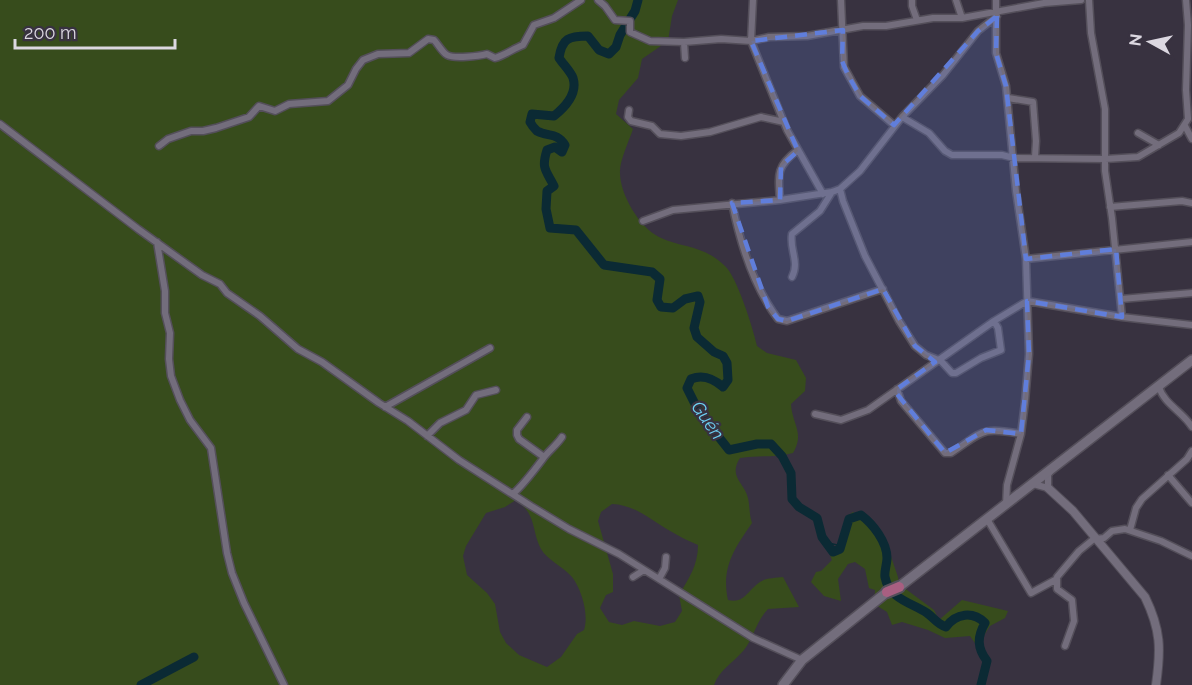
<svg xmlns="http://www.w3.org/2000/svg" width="1192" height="685" font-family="Raleway,sans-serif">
<rect width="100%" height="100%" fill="#383240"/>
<path fill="#374c1c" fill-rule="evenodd" d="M0,0h678l-6,16 -4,25 -26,18 -4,19 -19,22 -3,14 17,15c-4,12 -14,33 -13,44 0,21 19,54 39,64 25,12 43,7 66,29 12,11 28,62 32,80l10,7 29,7 10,18 -1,13 -14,13c1,20 14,29 2,49 -18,5 -35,2 -53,5 -12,19 4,24 8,40 2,9 1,16 4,25 -18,26 -31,45 -24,77 16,4 19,-9 32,-18 5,-4 16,-4 23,-5l16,30 -31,2c-13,14 -14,29 -24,41 -10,12 -25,20 -30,35h-714zM516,500c21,15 15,29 25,49 6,11 23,18 31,28 10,13 17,38 12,53l-7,4 -16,23 -14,10 -28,-12 -13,-12 -6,-11 -5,-28 -8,-11 -20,-18 -4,-19 3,-10 20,-33 19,-6zM612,504c24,1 40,17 60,28 8,5 17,9 26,13 0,20 -9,33 -19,50l3,16 -7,11 -15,4 -26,-5 -12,4 -13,-3 -9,-14 6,-13 7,-3v-18l-15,-53 3,-9z
M853,512l32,27 13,38 1,7 35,26 5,10 23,-20 46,11 -3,7 -15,8 -13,20 -7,-10 -25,2 -17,-8 -26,-8 -10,3 -5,-13 -13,-8 1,-14 -6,-2 -4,-19 -10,-7 -7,2 -10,15 3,22 -17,-5 -13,-14 5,-10 5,-1 11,-11 -2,-5 8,-12 9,-27z"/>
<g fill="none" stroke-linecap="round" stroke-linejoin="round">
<path stroke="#0b2a34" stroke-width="1.5" d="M825,542l12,3 3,4"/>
<path stroke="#0b2a34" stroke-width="9" d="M638,0l-3,11 -15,24 -4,12 -7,7 -10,-4 -11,-14c-19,0 -26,2 -29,22 4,6 12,14 14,20 5,16 -9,30 -19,38l-22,-2 -2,8c1,2 6,8 7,9 11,6 20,1 28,14l-3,7 -7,-5 -8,3c-6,19 -1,20 7,36l-7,5 -1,18 4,19 26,2 28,35 48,7 8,7 -3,21 4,7 12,1 12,-9 13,-3 2,6 -6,26 3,9 17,15 9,4 4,7 1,17 -5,7c-9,-8 -20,-13 -32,-8l-4,9 12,24 30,38 28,-6h14l11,12 9,17 1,26 7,8 18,11 5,19 11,15 7,-3 9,-30 12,-4c12,9 26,27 26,43 0,6 -3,14 -2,19 4,22 27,26 42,36 7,5 10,11 19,14 10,-14 27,-16 39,-4 -8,14 -8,25 2,38l-6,24
M141,685l53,-28"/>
<g stroke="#544f5a" stroke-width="9">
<path id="minor" d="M598,0l7,6 10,14 15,1v11l20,9 34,1
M841,0l3,67 16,29 35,30
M912,0v6l5,14
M956,0l6,18
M996,0v53l10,33 10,105 10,68
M1089,0l2,33 14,76v62l7,47 10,99
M685,58l-1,-16 37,-3 30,2 2,-41
M1008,98l25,4 3,39 -1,16
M629,110l-1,7 3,4 21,5 8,8 21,2 29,-4 51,-15 23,5
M902,117l27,16 16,18 7,4h50l12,3 91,1 33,-2 41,-24 9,-14 -2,-29 2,-65 -2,-25
M0,124l138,105 64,46 18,9 7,9 33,23 38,33 24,13 57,41 29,18 51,39 72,46 38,23 50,25 134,84 49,22
M1185,126l7,13
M1138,133l21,12
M159,146l9,-7 23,-8h12l13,-3 33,-11 10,-11 16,5 14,-7 39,-3 20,-16 8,-16 7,-9 15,-6 31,-1 19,-14 6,1c4,4 8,12 13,15 7,4 32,1 40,-1l8,4c10,-3 18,-9 28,-13l11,-20 20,-7 27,-18
M840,189l3,12 22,55 34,65 16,25 11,9 15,6 11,12h4l25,-15 20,-8 -3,-22 -4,-7
M823,194l-36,-64 -36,-89 18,-4 38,-1 56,-10h23l47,-8h29l82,-15 37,-3
M780,200c-2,-25 -4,-34 18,-50
M732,203c8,40 21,83 46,116l9,2 96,-32
M1110,207l72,-6 10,2
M643,221l30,-11 107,-10 52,-8 8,-3 20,-18 42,-54 41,-42 35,-44 19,-15
M157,242l8,49v22l5,20 -1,26 2,17 9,24 10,20 21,28 16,105 5,20 12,30 40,82
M792,277c8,-15 -3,-28 0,-43l28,-23 12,-19
M1121,299l71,-6
M1159,387c5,17 24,25 33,40
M897,389l4,12 44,52h6c32,-21 29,-27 70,-19
M385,407l105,-59
M815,414l26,6 27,-10 126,-89 33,-20 95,16 70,8
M527,417l-10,13v5l2,4 25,18
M427,436l13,-13 26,-13 10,-15 20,-5
M1168,475l24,28
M1033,484l15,4v-13l3,-5
M513,494c11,-10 20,-22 29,-34 6,-9 14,-14 20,-23
M1006,505l1,-20 14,-51 4,-32 4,-48 -3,-95 166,-17
M987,519l44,74 26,-14
M1130,530l6,-22 6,-9 45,-40 5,-8
M1096,539l8,-1 8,-7 13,-2 36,12 31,15
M633,577l11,-7
M659,579l6,-11 1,-11
M1065,646l9,-25 -2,-21 -15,-11v-12l22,-26 16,-13"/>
</g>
<g stroke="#544f5a" stroke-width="10">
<path id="tertiary" d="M1048,488l25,23 72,86c16,33 16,52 11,88"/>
</g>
<g stroke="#544f5a" stroke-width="12">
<path id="secondary" d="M899,587l293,-227
M783,685l19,-25 85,-68"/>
</g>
<g stroke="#544f5a" stroke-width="14">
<path id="primary" d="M887,592l12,-5"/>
</g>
<use href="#minor" stroke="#736d7c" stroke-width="6"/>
<use href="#tertiary" stroke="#736d7c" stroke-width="8"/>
<use href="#secondary" stroke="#736d7c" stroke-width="9"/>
<use href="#primary" stroke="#a85f81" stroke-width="10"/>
</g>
<path fill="#607edb" fill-opacity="0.2" stroke="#607edb" stroke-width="4.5" stroke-dasharray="12 8" stroke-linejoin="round" d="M997,16l-1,37 10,33 20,173 90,-10 6,68 -95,-16 2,53 -8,80 -35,-4 -41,23 -48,-59v-5l38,-27 -20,-16 -32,-57 -96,32 -9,-2 -10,-12 -36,-104 48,-3 1,-34 17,-15 -47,-110 92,-11 -1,31 6,14 12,21 34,29 84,-94z"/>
<g text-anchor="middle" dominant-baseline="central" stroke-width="4.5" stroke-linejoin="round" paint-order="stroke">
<g font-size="18" font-style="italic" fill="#6dd1f3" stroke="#383240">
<text transform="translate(708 420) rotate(55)">Guén</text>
</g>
</g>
<g transform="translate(1150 42) rotate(278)" stroke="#383240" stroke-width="4.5" paint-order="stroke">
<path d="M0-4.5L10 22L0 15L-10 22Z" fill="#dcd8e1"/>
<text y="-9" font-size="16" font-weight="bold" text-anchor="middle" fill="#dcd8e1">N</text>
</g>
<path d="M15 39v9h160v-9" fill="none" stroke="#dcd8e1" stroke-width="3"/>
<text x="24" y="39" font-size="18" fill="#dcd8e1" stroke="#383240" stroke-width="4.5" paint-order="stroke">200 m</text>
</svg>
